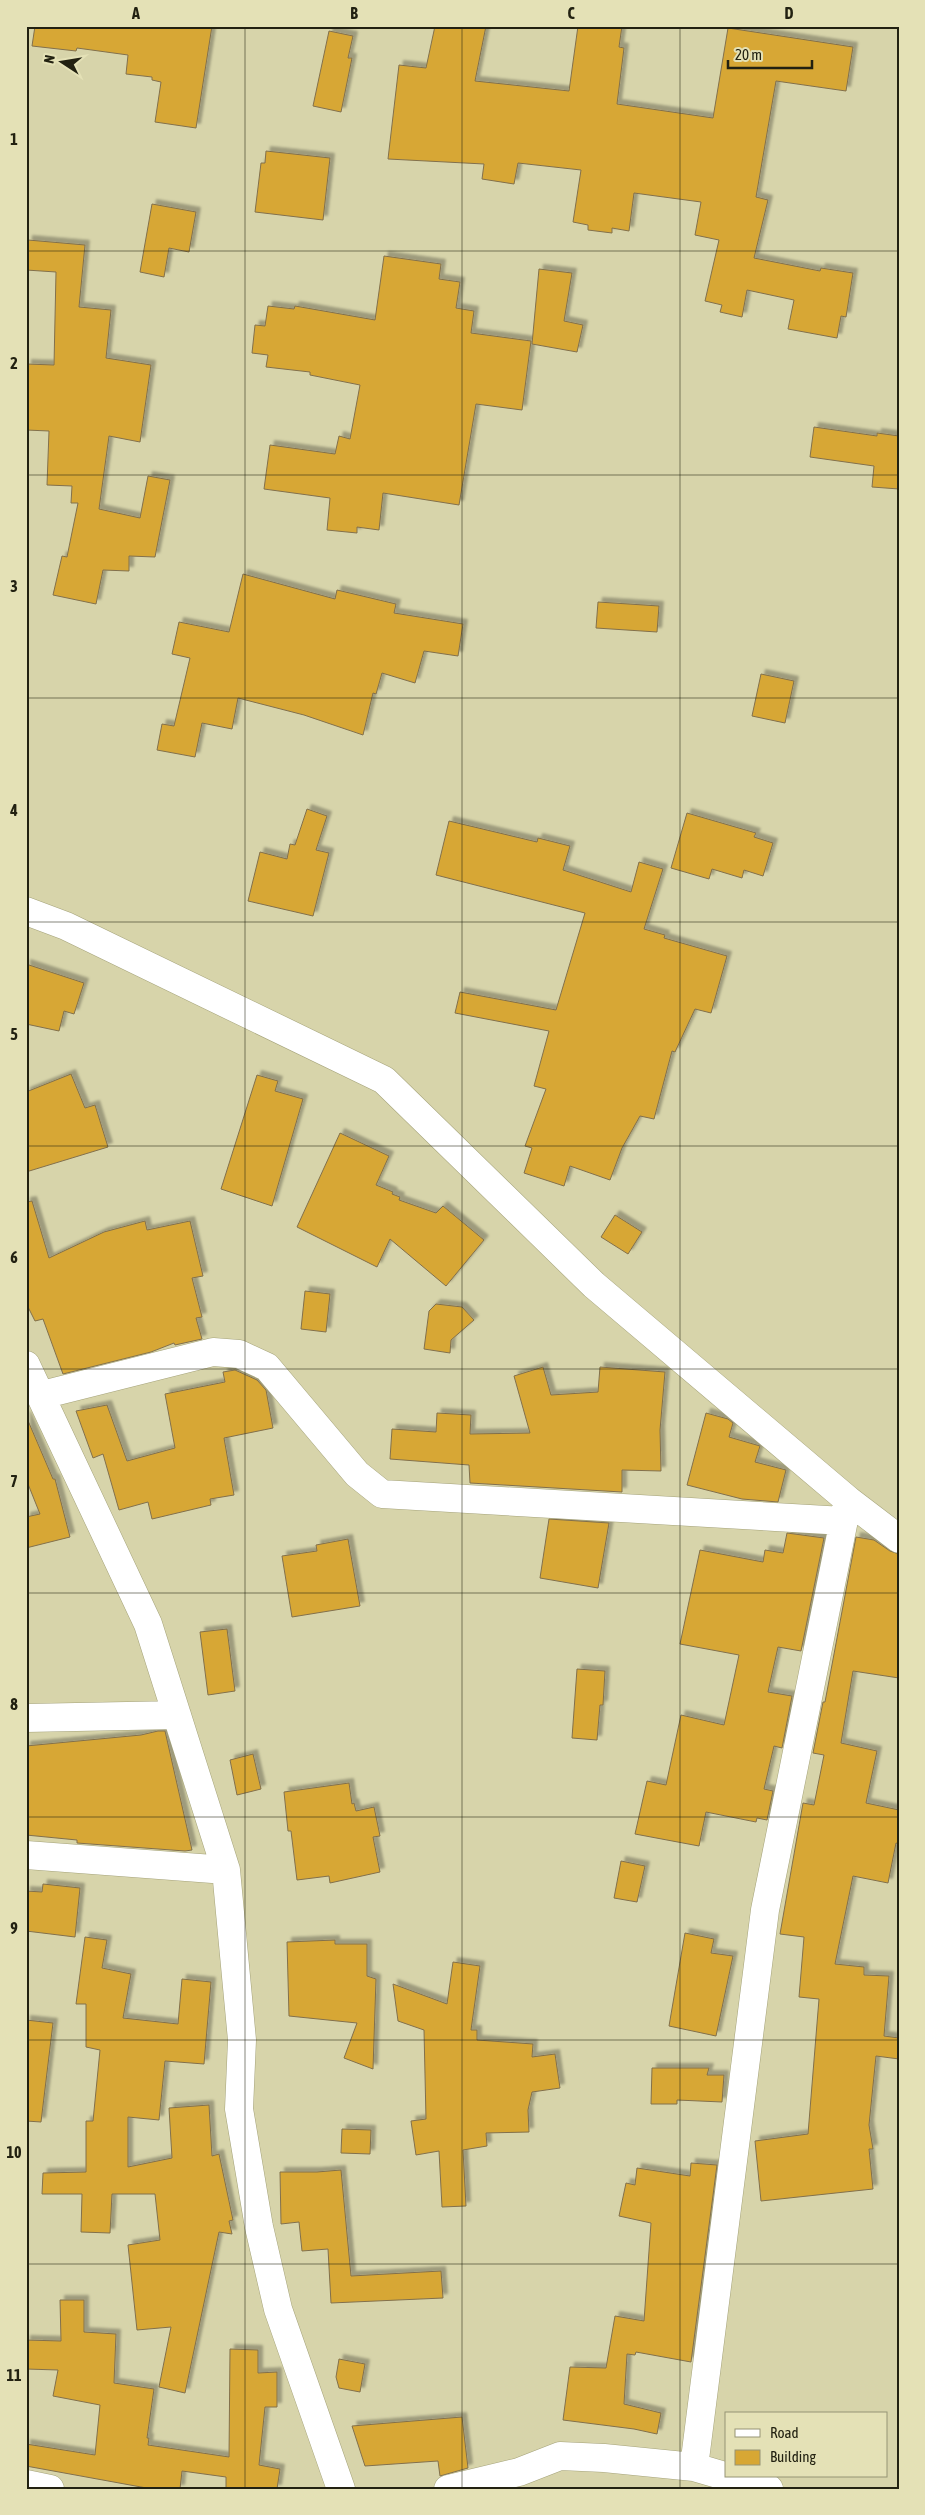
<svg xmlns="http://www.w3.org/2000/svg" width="925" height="2515" font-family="'Asap Condensed',sans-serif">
<defs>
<filter id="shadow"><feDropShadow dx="4.5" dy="-4.5" stdDeviation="1" flood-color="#0004"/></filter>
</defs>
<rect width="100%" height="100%" fill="#d7d4aa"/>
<path fill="#d7a734" stroke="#82704c" filter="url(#shadow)" d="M35,26h177l-16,102 -41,-6 6,-40 -9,-2v-3l-26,-3 2,-19 -51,-7 -1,3 -44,-5z
M435,26h51l-11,55 94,10 9,-65h44l-3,21 5,1 -7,56 96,14 15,-90 125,19 -7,44 -70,-10 -20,116 12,3 -14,58 66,13 1,-3 32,5 -7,44 -5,-1 -4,22 -49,-9 6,-29 -47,-10 -5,27 -22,-5 2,-7 -17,-4 14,-61 -24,-5 6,-33 -67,-9 -5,38 -17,-3v5l-24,-3v-5l-15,-3 8,-52 -63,-7 -4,21 -32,-5 2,-15 -96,-5 11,-94 27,3z
M329,31l24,5 -5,22h4l-11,54 -28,-6z
M266,151l64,7 -7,62 -68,-8 6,-49h4z
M152,204l44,8 -7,40 -20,-4 -5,29 -24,-5z
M28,240l57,5 -6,62 32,3 -5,48 45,7 -11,77 -31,-6 -10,73 41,9 8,-42 22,4 -15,77 -26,-1v15l-26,-1 -7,34 -43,-9 9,-39 5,1 11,-54h-7l1,-17 -25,-1 2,-54 -23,-1 1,-66 27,1 2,-93 -30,-2z
M384,256l57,8 -2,15 21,3 -4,26 18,3 -3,22 60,8 -9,69 -46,-6 -17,101 -76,-12 -4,37 -22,-3v6l-30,-3 3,-32 -66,-9 6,-44 65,9 4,-18 11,3 10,-54 -50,-10v-3l-44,-5 2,-12 -16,-2 3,-28 10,1 3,-20 26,3 1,-3 80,14z
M539,269l33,4 -8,48 19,4 -6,27 -45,-8z
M814,427l63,9v-3l22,3v53l-27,-2 2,-21 -64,-9z
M243,574l92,25 2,-9 59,14 -2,9 69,11 -5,32 -34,-5 -9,32 -33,-10 -6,21 -3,-1 -10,42 -59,-20 -66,-17 -6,31 -30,-6 -7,34 -38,-7 5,-26 12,2 16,-68 -18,-4 7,-32 50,10z
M598,602l61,4 -2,26 -61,-4z
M761,674l33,7 -9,42 -33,-7z
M307,809l20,7 -11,34 13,3 -16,63 -65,-15 12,-49 27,7 3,-15 5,1z
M687,813l69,20 -2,4 19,6 -10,33 -19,-6 -2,8 -30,-9 -3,10 -38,-11z
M449,821l88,21 1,-4 32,8 -7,24 68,22 8,-30 24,7 -19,60 21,6 -1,3 63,18 -16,57 -16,-4 -20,43 -3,-1 -18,68 -14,-3 -18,32 -12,32 -40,-14 -6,20 -40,-13 8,-25 -7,-2 21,-57 -12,-3 15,-55 -94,-18 5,-21 96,18 29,-97 -149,-38z
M26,964l58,19 -10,31 -10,-3 -5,20 -33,-7z
M71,1074l14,34 10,-3 13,42 -82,25v-80z
M257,1075l21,6 -3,10 28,8 -31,107 -51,-17z
M340,1133l49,23 -13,29 17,7 -1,2 8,3 -1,3 37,13 7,-7 41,34 -38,46 -56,-47 -13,28 -80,-40z
M32,1201l17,57 55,-26 41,-11 2,9 43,-9 13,55 -11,2 10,39 -6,1 6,21 -27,6 -1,-2 -23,9 -88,22 -20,-55 -8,2 -9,-18v-101z
M615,1215l27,17 -14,22 -27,-17z
M305,1291l25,3 -4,38 -25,-3z
M436,1304l26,3 12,13 -23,20 -1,13 -26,-4 5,-38z
M543,1367l8,28 47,-3 2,-25 65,5 -5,58 1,41 -39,-1v22l-152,-9 -1,-18 -79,-6 2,-30 44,3 1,-19 34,2 -1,19 60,-1 -16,-57z
M235,1370l22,10 9,10 7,38 -49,10 10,57 -24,4 1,6 -59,14 -4,-17 -29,8 -16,-56 -10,4 -17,-47 31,-6 20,56 48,-13 -10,-54 60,-12 -2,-10z
M706,1413l22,6 5,4 -4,14 31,9 -5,16 31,8 -8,32 -36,-3 -55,-14z
M26,1416l27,63h2l15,58 -44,11v-31l14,-3 -14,-35z
M549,1519l60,4 -11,65 -58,-10z
M787,1533l37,5 -23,113 -23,-4 -10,45 24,4 -10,52 -8,-2 -10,43 9,2 -6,29 -10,-2 -1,4 -50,-10 -7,34 -64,-12 12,-53 19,4 15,-70 43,10 15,-70 -59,-11 20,-94 63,12 2,-12 18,3z
M856,1537l18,3 16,11 9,3v124l-46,-7 -12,72 36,8 -11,52 33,7v34l-3,-1 -8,40 -35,-7 -18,88 29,3v8l25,1 -5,60 15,2v21l-23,-3 -7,69 4,24h-4l4,40 -112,12 -6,-60 53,-7 11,-135 -20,-2 5,-60 -24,-3 23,-131 11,2 10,-50 -11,-2 10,-51h2z
M348,1539l12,67 -68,11 -10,-61 35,-5 -1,-6z
M227,1629l8,62 -27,4 -8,-63z
M577,1669l28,2 -2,34h-3l-3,35 -25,-2z
M158,1731h7l27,119 -7,1 -108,-8v-3l-51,-5v-89l115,-11z
M253,1754l8,35 -24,6 -7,-35z
M349,1783l3,21 2,-1 2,8 18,-4 6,29 -7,1 7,35 -50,11 -1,-7 -32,4 -6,-49h-3l-4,-39z
M621,1861l24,5 -8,36 -23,-4z
M43,1884l37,4 -5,49 -49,-6v-40l16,1z
M685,1933l29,6 -3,14 22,3 -17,80 -47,-10z
M85,1937l22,3 -5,28 29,6 -8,44 55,6 4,-45 29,3 -7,82 -39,-3 -6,59 -31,-3v50l44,-9 -3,-50 40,-3 3,51 7,-2 14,66 -4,1 3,13 -13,-2 -34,161 -26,-6 12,-60 -34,3 -9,-85 32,-5 -5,-46h-43l-2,39 -29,-1 1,-38h-40l1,-21 43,-1v-51h7l7,-71 -14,-3v-43h-10z
M335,1940v4h32v32l9,3 -3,90 -29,-11 13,-35 -68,-7 -2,-74z
M453,1962l27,4 -9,64h6v10l56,4 -1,13 23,-3 5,34 -28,4 -4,18 1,22 -43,1 1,13 -24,4 3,56 -24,1 -3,-56 -23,4 -5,-34 15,-2 -2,-89 -26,-9 -5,-37 54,20z
M26,2020l27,3 -12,99 -15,-1z
M652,2068h57l-2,7h17l-2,27 -45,-2v4h-26z
M342,2129l29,1 -1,24 -29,-1z
M691,2163l26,2 -26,197 -55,-10 -1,3 -8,-1 -3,50 37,9 -4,21 -23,-5 -71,-9 7,-53 36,1 9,-52 29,5 7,-98 -32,-7 7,-33 9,2 2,-17 53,8z
M341,2170l10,106 90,-5 2,27 -112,5 -3,-54 -26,2 -3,-29 -18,2 -1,-52h37z
M60,2300h24v32l32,2 -2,49 40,6 -7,49h2l-1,7 81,12 1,-108 28,1v23l19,-1v35h-12l-6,58 21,4 -3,20h-51v-12l-44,-6 -2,18h-28l-126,-23v-22l69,11 5,-50 -47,-9 5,-26 -32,-1v-29l35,1z
M339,2359l26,5 -5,28 -21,-4 -3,-11z
M462,2417l6,51 -28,8 -2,-15 -73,5 -13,-40z"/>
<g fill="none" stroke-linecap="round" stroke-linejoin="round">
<g stroke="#a5a37a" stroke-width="29">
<path id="minor" d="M26,911l40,15 318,154 210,205 254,215 51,39
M26,1365l122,259 78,246 16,170 -3,69 20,118 19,82 63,180
M42,1395l171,-43 26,2 28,13 90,107 25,20 462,27
M26,1718l151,-3
M26,1855l200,15
M694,2467l71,-557 83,-410
M26,2484l24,5
M448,2489l71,-17 41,-16 44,2 90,9 75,22"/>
</g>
<use href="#minor" stroke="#fff" stroke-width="28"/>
</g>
<path fill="none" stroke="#222111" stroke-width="1" stroke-opacity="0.55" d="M245,26v2463M462,26v2463M680,26v2463M26,251h873M26,475h873M26,698h873M26,922h873M26,1146h873M26,1369h873M26,1593h873M26,1817h873M26,2040h873M26,2264h873"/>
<rect width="925" height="2515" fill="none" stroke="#e4e1b6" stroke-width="55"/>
<rect x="725" y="2412" width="162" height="65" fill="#e4e1b6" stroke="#969474"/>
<rect x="735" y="2429" width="25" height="8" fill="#ffffff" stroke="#969474"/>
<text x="770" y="2438" font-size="15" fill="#222111">Road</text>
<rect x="735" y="2450" width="25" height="15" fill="#d7a734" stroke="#969474"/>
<text x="770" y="2462" font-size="15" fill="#222111">Building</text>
<g transform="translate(62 62) rotate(282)" stroke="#e4e1b6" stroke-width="4" paint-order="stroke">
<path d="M0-4L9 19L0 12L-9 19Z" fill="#222111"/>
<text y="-8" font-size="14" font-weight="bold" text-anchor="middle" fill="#222111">N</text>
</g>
<path d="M728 60v8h84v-8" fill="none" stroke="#222111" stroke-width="2.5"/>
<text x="735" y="60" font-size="15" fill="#222111" stroke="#e4e1b6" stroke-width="4" paint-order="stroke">20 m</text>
<rect x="28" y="28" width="870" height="2460" fill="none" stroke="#222111" stroke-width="2"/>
<g font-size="16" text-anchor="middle" font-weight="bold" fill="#222111">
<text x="136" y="19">A</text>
<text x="354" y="19">B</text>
<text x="571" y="19">C</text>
<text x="789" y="19">D</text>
<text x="14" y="145">1</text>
<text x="14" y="369">2</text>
<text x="14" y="592">3</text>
<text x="14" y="816">4</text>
<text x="14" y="1040">5</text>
<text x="14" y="1263">6</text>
<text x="14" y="1487">7</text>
<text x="14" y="1710">8</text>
<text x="14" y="1934">9</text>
<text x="14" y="2158">10</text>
<text x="14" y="2381">11</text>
</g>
</svg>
